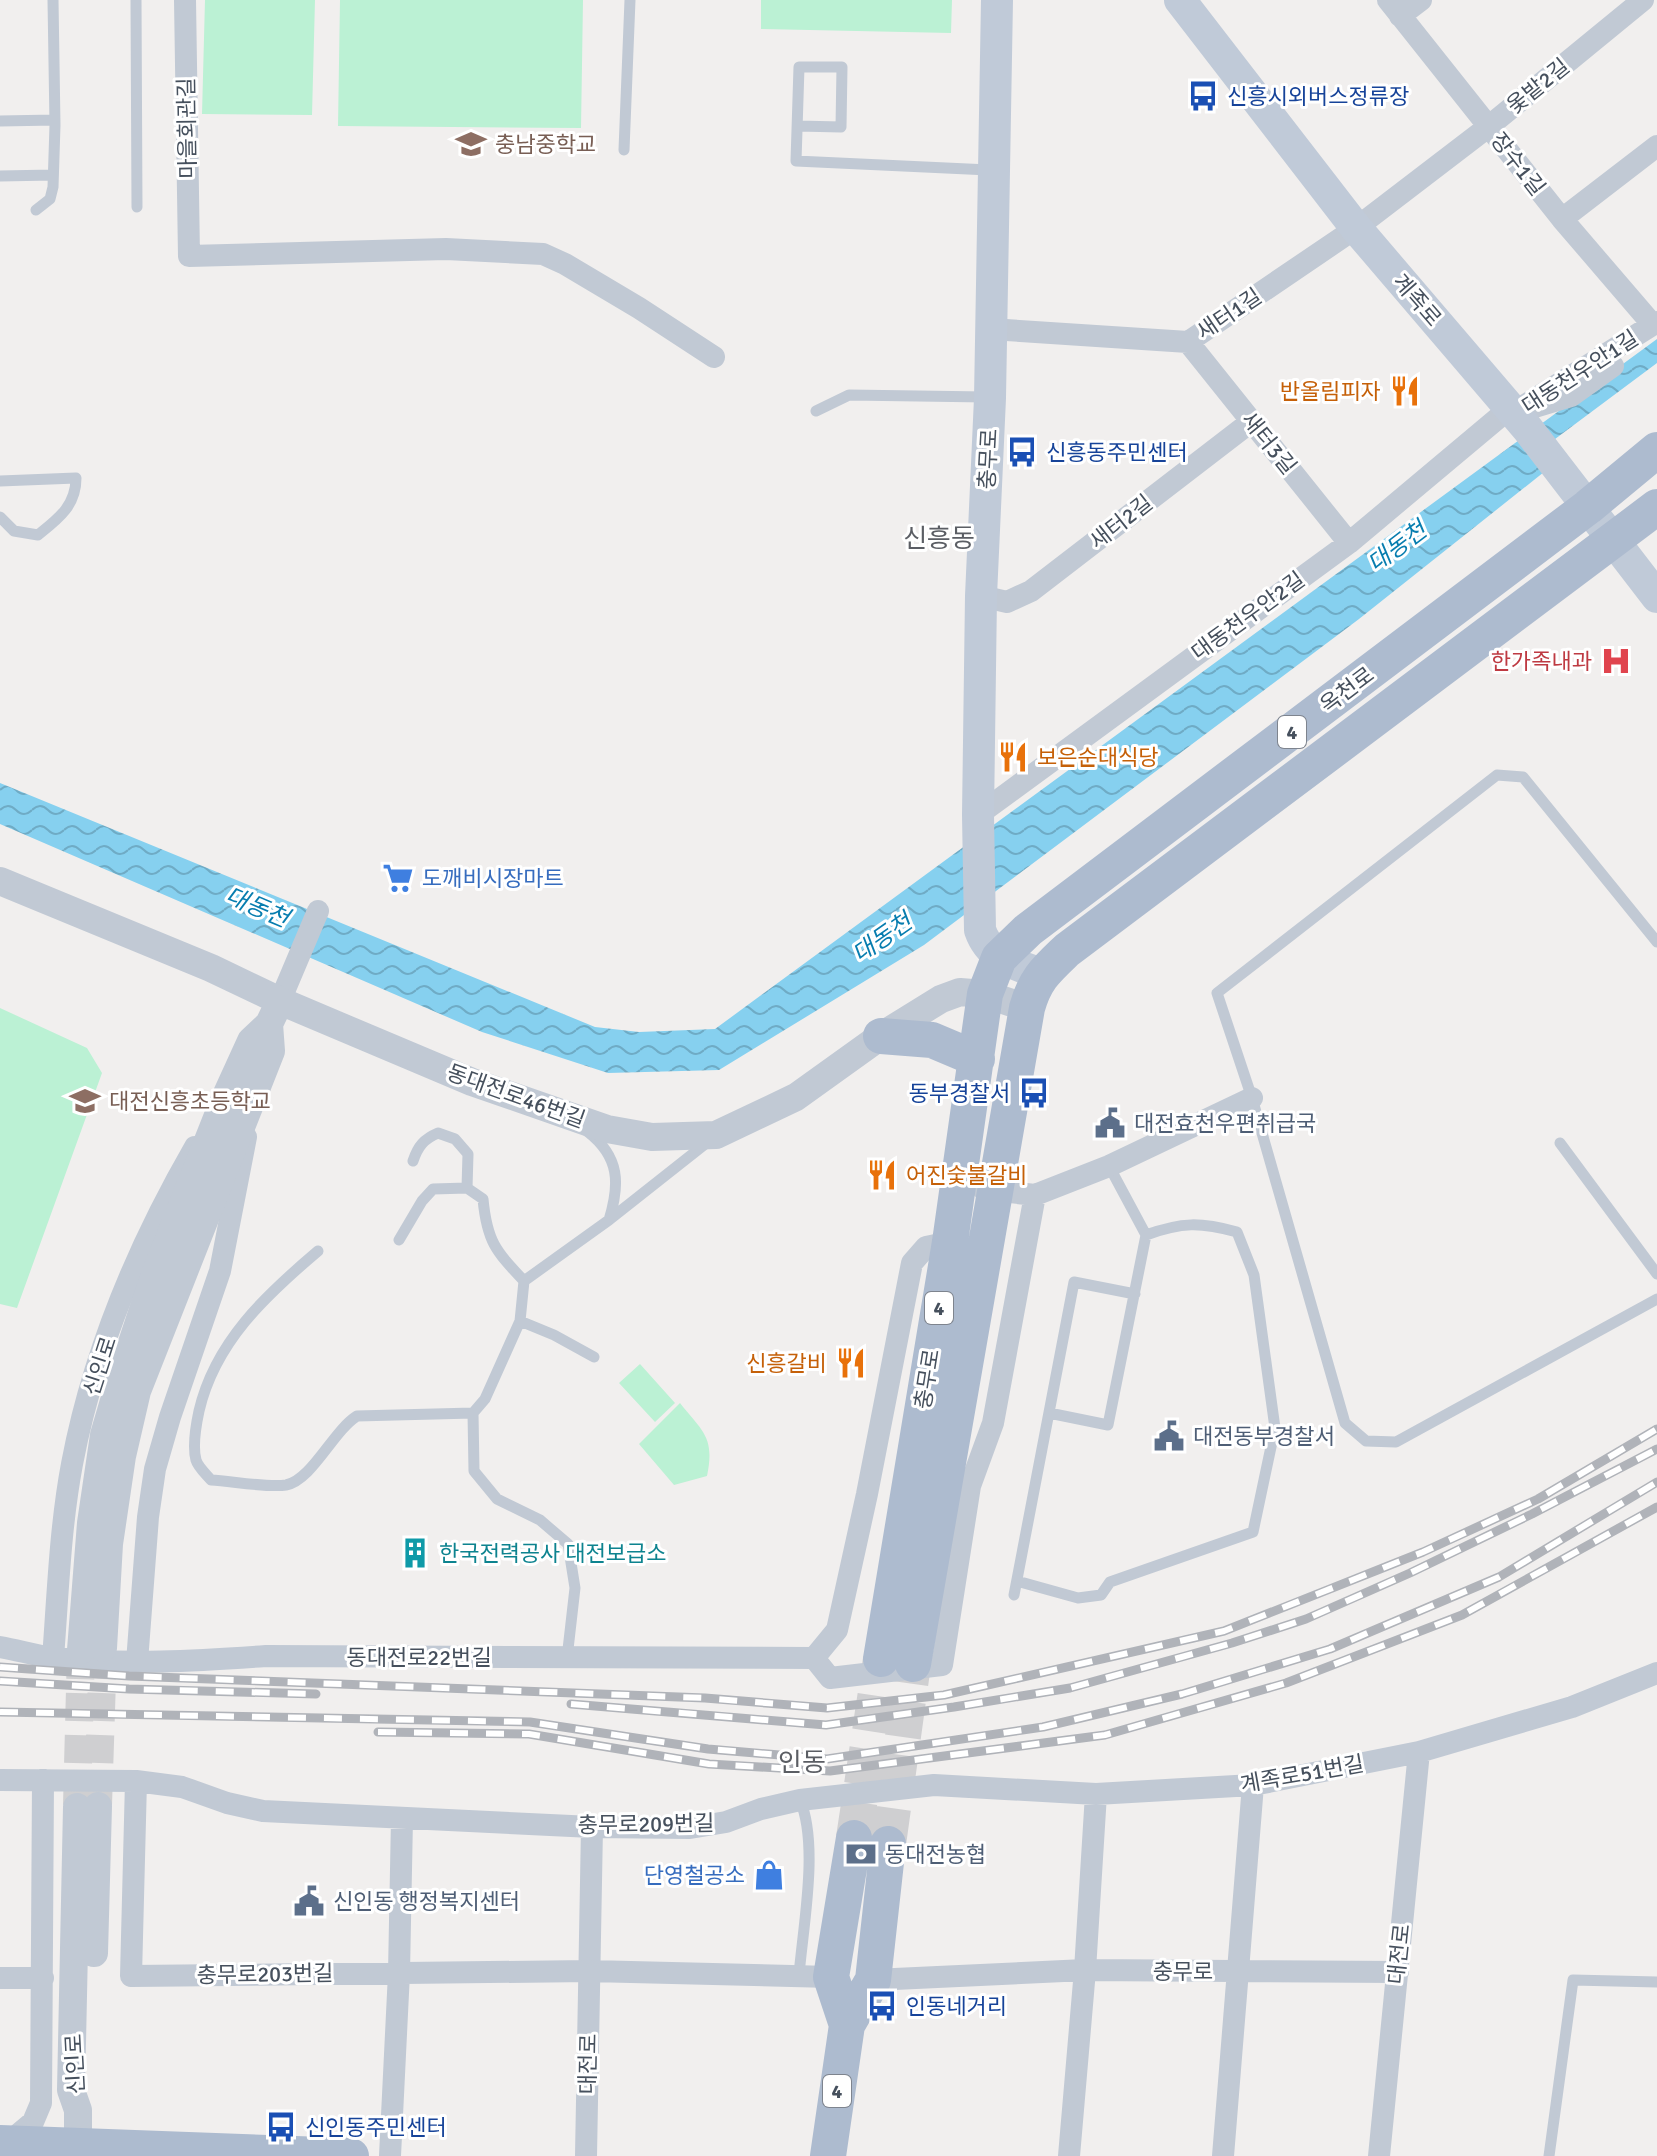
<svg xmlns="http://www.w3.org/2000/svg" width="1657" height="2156" font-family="Signika,'Noto Sans KR',sans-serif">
<defs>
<pattern id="water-waves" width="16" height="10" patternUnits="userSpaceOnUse" patternTransform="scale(2)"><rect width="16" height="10" fill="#86d0ef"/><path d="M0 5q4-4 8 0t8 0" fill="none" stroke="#6fabc5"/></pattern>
</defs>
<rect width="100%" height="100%" fill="#f1efee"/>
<path fill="#bbf1d4" d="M205,0h110l-3,115 -110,-1z
M340,0h243l-2,128 -243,-2z
M761,0h191l-1,33 -190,-4z
M0,1008l87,40 15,25 -85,235 -17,-4z
M640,1364l35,39 -20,19 -36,-39z
M680,1403c23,29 35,34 27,73l-33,9 -35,-41z"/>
<path fill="url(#water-waves)" d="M1657,339v24l-114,85 1,24 -185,147 -435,326 -205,125 -111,3 -126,-41 -482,-208v-41l595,244 44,5 76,-3z"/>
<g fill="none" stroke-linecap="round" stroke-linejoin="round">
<path stroke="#cfcfd1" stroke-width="28" stroke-dasharray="28 14" stroke-linecap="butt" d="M77,1805l4,-155
M98,1805l5,-157"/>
<path stroke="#cfcfd1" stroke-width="36" stroke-dasharray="36 18" stroke-linecap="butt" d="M854,1838l27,-179
M888,1844l25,-180"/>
<path stroke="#c1c9d4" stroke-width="11" d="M136,0l1,207
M0,121l55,-1
M798,126l43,1 1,-60h-43l-3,94 193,9
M624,150l6,-150
M0,176l53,-1
M36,210l14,-11 3,-12 2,-62 -2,-125
M816,411l33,-16 137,2
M0,481l76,-3c0,28 -18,41 -38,57l-24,-4 -14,-14
M1657,942l-134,-165 -26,-2 -280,218 35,105 93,325 21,18 30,1 261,-143
M588,1132c32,25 32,52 21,88
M1560,1143l97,131
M413,1161c5,-15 11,-22 25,-28l17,6 13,15 -1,34
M399,1240l23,-39 11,-12 34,-1 16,11c4,43 13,52 41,82
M318,1251c-52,44 -103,91 -119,160 -3,14 -7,34 -3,49 2,7 10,14 15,20 20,1 57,8 75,5 26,-5 47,-54 71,-69l116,-3 12,-14 35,-78 4,-40 85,-61 100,-79
M520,1321l34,14 40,22
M473,1413l1,58 23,28 43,21 28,24 7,44 -8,70
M1049,1413l59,12 38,-190 -37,-69
M1017,1581l61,17 23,-3 9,-13 143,-50 22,-104 -21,-153 -17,-43c-37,-10 -55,-10 -91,3
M1014,1595l60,-313 61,12
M799,1975c4,-49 20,-130 1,-175
M1549,2156l24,-176 84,2"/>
<path stroke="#c1c9d4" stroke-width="22" d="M185,0l4,256 257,-7 97,5 22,10 74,44 75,49
M1388,0l174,219 91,106
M1400,16l21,-16
M1562,219l95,-73
M990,329l198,13 168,-114 132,-101 155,-127
M1188,342l161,201
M1538,406l33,-10 42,-30
M1514,412l143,-90
M981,596l26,6 24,-11 221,-170
M978,815l371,-272 161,-135
M280,1001l38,-90
M983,1189l52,6 74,-29 143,-68
M0,1647c18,3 37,9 55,11 70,7 141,3 211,-2l548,2 16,20 112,-13 28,-179 23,-63 42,-228
M53,1658c5,-65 7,-130 19,-194 21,-111 67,-220 123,-317
M814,1658l23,-28 30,-136 45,-231 14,-16 24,-5
M137,1662l11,-145 7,-48 15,-52 50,-146 26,-134
M0,1780l136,1 46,6 45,16 36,8 329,16 98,1 36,-6 35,-13 39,-9 134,-15 162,9 157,-9 166,-33 153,-45 85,-34
M136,1781l-5,195 459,-5 241,6
M0,1978h43
M873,1980l212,-10 313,2
M8,2143l25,-21 8,-19 2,-323
M390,2156l9,-183 3,-155
M586,2156l6,-329
M1069,2156l16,-186 11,-176
M1223,2156l30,-371
M1379,2156l40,-404"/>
<path stroke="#c1c9d4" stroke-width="28" d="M0,881l211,87 69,33 192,81 135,47 45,8 64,-2 80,-38 85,-61 60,-37 19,-7 25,2 42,14
M103,1648l6,-104 13,-88 15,-65 134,-340 -2,-27
M81,1650l10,-127 13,-88 20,-68 30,-90 71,-179 26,-57 18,-17 11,-23
M77,1807l-6,283 7,20v36
M94,1953l4,-147"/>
<path stroke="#c0cad8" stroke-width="32" d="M997,0l-7,398 -9,198 -3,219 2,115c10,29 35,34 61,44
M1180,0l176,228 171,200 130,169"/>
<path stroke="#adbbcf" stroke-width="36" d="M881,1036l51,4 45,19
M881,1659l69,-417 35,-248 14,-36 29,-28 560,-423 69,-57
M913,1664l114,-656c8,-29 19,-38 40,-58l590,-443
M847,2025l-16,-48 23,-139
M0,2143l351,13
M828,2156l19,-131 26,-45 15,-136"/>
<g stroke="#b0b3b9" stroke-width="9">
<path id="rail" d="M0,1667l129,9 576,22 122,10 117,-13 280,-64 199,-79 115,-53 119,-70
M0,1681l129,8 187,5
M571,1704l255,21 128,-18 116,-19 162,-45 74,-24 104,-46 122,-59 125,-65
M0,1712l530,10 178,27 119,10 216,-32 139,-33 148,-45 169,-72 158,-95
M378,1732l151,2 180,30 121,7 275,-36 181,-52 176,-68 195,-108"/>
</g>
<use href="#rail" stroke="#fff" stroke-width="6" stroke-dasharray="18" stroke-linecap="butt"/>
</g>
<defs>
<g id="bus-bare" transform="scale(2.4)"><path d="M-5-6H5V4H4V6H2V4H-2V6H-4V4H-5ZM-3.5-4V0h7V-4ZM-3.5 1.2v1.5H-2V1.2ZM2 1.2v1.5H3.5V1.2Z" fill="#1a4fb4" stroke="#fff" stroke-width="2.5" paint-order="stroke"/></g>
<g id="school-bare" transform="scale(2.4)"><path d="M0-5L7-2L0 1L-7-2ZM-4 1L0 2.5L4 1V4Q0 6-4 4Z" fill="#8d6e63" stroke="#fff" stroke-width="2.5" paint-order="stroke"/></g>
<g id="restaurant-bare" transform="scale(2.4)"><path d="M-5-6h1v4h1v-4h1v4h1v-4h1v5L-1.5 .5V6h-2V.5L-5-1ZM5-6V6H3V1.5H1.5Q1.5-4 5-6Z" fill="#e8710a" stroke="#fff" stroke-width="2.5" paint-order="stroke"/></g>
<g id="hospital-bare" transform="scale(2.4)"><path d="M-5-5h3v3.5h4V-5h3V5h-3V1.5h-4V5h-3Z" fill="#e0444e" stroke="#fff" stroke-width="2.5" paint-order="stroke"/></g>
<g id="supermarket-bare" transform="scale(2.4)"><path d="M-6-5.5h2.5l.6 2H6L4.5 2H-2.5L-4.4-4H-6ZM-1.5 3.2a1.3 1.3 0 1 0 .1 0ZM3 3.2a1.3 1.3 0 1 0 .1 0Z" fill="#3f7fe0" stroke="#fff" stroke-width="2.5" paint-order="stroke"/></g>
<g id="civic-bare" transform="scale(2.4)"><path d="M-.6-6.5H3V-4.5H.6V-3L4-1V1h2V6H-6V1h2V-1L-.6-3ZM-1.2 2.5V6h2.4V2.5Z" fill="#5c6f8a" stroke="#fff" stroke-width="2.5" paint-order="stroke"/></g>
<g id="building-bare" transform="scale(2.4)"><path d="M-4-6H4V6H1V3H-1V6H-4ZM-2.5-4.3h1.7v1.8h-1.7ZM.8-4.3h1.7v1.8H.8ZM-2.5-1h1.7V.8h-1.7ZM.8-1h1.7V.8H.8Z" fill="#0f9aa8" stroke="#fff" stroke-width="2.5" paint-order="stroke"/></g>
<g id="bank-bare" transform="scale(2.4)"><path d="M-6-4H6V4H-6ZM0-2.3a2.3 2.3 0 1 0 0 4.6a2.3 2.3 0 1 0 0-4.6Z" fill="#5c6f8a" stroke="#fff" stroke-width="2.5" paint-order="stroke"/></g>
<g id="shop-bare" transform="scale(2.4)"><path d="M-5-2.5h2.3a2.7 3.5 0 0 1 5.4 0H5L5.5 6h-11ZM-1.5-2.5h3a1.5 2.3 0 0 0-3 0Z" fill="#3f7fe0" stroke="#fff" stroke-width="2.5" paint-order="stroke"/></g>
</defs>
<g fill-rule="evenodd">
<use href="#bus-bare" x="1203" y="96"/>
<use href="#school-bare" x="471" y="144"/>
<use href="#restaurant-bare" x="1405" y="391"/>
<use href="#bus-bare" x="1022" y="452"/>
<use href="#hospital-bare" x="1616" y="661"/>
<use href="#restaurant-bare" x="1013" y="757"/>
<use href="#supermarket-bare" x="398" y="878"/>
<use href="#bus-bare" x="1034" y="1093"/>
<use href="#school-bare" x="85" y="1101"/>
<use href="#civic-bare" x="1110" y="1123"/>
<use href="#restaurant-bare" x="882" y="1175"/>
<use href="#restaurant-bare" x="851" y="1363"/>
<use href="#civic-bare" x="1169" y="1436"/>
<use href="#building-bare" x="415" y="1553"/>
<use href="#bank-bare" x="861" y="1854"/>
<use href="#shop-bare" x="769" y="1875"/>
<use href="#civic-bare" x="309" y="1901"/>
<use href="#bus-bare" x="882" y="2006"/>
<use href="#bus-bare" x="281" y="2127"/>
</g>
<g text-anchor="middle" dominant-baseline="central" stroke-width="6" stroke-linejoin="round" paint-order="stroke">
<g fill="#fff" stroke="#7e848e" stroke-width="2">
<rect x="1278" y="716" width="28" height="32" rx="6"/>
<rect x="925" y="1292" width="28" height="32" rx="6"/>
<rect x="823" y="2075" width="28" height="32" rx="6"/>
</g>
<g font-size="20" font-weight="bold" fill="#46505d">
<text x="1292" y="732">4</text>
<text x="939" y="1308">4</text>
<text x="837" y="2091">4</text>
</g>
<g font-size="22" fill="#46505d" stroke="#fff">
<text transform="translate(1538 86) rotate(-39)">옻밭2길</text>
<text transform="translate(187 128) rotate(-91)">마을회관길</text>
<text transform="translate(1518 164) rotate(52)">장수1길</text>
<text transform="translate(1417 300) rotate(49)">계족로</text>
<text transform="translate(1229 314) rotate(-34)">새터1길</text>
<text transform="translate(1580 372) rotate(-33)">대동천우안1길</text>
<text transform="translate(1269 443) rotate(51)">새터3길</text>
<text transform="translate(988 459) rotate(-87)">충무로</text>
<text transform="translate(1121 522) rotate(-38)">새터2길</text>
<text transform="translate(1248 616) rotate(-36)">대동천우안2길</text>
<text transform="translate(1347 690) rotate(-37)">옥천로</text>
<text transform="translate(516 1096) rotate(20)">동대전로46번길</text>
<text transform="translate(100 1366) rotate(-72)">신인로</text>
<text transform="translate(927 1379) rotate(-81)">충무로</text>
<text x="419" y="1657">동대전로22번길</text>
<text transform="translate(1302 1774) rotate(-10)">계족로51번길</text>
<text transform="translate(646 1824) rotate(-1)">충무로209번길</text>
<text transform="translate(1399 1954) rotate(-84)">대전로</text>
<text x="1183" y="1971">충무로</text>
<text transform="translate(265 1974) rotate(-1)">충무로203번길</text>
<text transform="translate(75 2064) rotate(-93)">신인로</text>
<text transform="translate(588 2064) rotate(-89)">대전로</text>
</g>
<g font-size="22" fill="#164399" stroke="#fff" text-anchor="start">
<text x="1227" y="96">신흥시외버스정류장</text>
<text x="1046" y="452">신흥동주민센터</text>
<text x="1010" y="1093" text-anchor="end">동부경찰서</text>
<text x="906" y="2006">인동네거리</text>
<text x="305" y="2127">신인동주민센터</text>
</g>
<g font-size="22" fill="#785e54" stroke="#fff" text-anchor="start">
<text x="495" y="144">충남중학교</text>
<text x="109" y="1101">대전신흥초등학교</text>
</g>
<g font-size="22" fill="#c56008" stroke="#fff" text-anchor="end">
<text x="1381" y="391">반올림피자</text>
<text x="1037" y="757" text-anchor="start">보은순대식당</text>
<text x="906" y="1175" text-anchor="start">어진숯불갈비</text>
<text x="827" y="1363">신흥갈비</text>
</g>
<g font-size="22" fill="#be3a42" stroke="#fff" text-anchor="end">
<text x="1592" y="661">한가족내과</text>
</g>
<g font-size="22" fill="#366cbe" stroke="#fff" text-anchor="start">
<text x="422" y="878">도깨비시장마트</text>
<text x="745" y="1875" text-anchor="end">단영철공소</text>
</g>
<g font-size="22" fill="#4e5e75" stroke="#fff" text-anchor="start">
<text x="1134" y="1123">대전효천우편취급국</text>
<text x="1193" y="1436">대전동부경찰서</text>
<text x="885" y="1854">동대전농협</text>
<text x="333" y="1901">신인동 행정복지센터</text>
</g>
<g font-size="22" fill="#0d838f" stroke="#fff" text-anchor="start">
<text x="439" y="1553">한국전력공사 대전보급소</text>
</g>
<g font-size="24" font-style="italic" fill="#077daf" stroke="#fff">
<text transform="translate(1397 547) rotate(-37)">대동천</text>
<text transform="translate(257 907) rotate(23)">대동천</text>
<text transform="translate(882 938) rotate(-35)">대동천</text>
</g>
<g font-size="26" fill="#5b5e64" stroke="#fff">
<text x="939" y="539">신흥동</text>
<text x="802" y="1763">인동</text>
</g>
</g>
</svg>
